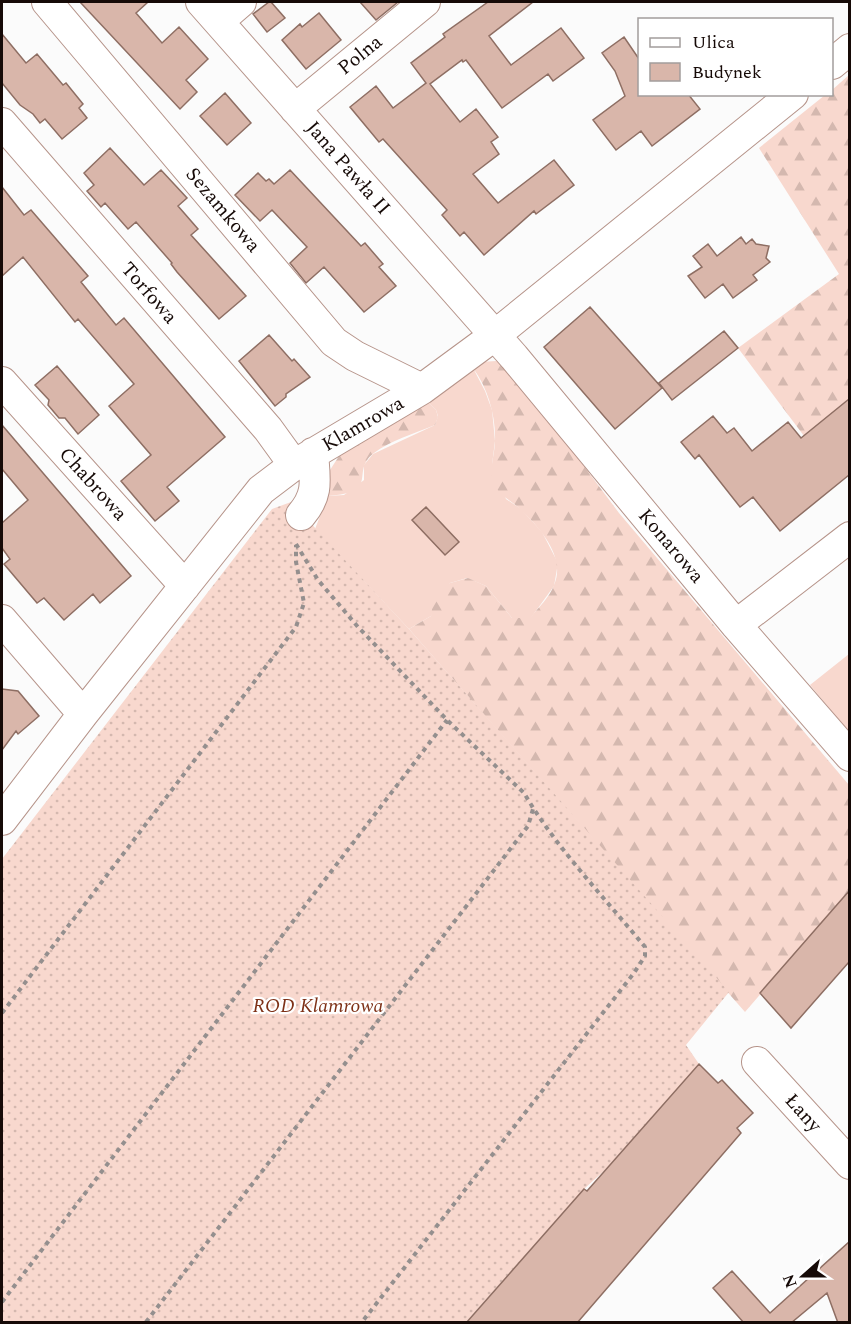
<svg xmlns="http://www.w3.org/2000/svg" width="851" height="1324" font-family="Spectral,serif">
<defs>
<pattern id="forest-firs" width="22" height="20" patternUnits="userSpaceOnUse" patternTransform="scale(1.5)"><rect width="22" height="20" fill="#f8d8ce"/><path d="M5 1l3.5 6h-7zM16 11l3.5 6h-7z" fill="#d4b8af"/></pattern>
<pattern id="garden-dots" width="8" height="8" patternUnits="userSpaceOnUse" patternTransform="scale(1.5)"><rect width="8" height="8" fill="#f8d8ce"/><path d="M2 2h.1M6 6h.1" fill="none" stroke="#d4b8af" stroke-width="1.8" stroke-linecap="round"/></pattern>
</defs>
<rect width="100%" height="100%" fill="#fbfbfb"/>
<path fill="#f8d8ce" d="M473,368l12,23 7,19 3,31 -3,24 14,34 15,10 21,23 16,31 -4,23 -24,33 -18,-1 -26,-32 -19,-8 -17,5 -19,33 -22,13 -94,-100 13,-33 16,-1 20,-15v-15l9,-11 62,-29 3,-9 -2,-6 -8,-8z
M849,654v78l-39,-47z"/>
<path fill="url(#forest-firs)" d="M849,75v324l-45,37 -66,-88 101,-74 -80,-126 66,-53 7,-1v-4z
M496,361l14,6 109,146 230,272v106l-104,121 -336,-383 22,-13 3,-21 16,-12 18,-5 18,8 26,32h18c7,-9 20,-21 24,-33 12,-27 -13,-56 -32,-74 -8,-9 -21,-14 -27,-25 -8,-12 0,-31 0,-45 1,-24 -7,-53 -22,-73l7,-6z
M428,402l8,8 2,7 -3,8c-19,8 -46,16 -61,28 -25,19 8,39 -46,43l2,-26 9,-14z"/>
<path fill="url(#garden-dots)" d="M291,502l118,127 320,363 -43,53 13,19 -93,105 -22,20 -118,133h-464v-463l270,-350z"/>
<path fill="#d9b6aa" stroke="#8e6e63" stroke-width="1.5" d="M80,2h68l-12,11 26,30 17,-16 29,32 -22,21 11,12 -17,17z
M269,2h2l14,16 -18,14 -14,-18z
M360,2h38l-22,18z
M488,2h45l-44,34 22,29 50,-37 23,30 -31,23 -5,-7 -46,34 -36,-48 -3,2 -1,-2 -32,24 30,38 16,-13 22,28 -7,5 8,12 -26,20 25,29 56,-43 20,25 -38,29 -2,-3 -50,44 -20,-23 -4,4 -18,-21 5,-5 -64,-71 -4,3 -29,-35 26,-21 17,22 33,-25 -15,-20 34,-26 -2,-3z
M319,13l22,27 -35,29 -24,-29 18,-16 2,3z
M2,34l24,29 11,-9 26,31 3,-2 17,21 -4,4 8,10 -25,21 -17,-20 -5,4 -7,-9 -13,-9 -18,-22z
M624,37l15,22v35h49l12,15 -48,37 -11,-15 -25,19 -23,-30 32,-24 -10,-25 -13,-18z
M225,93l26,30 -24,22 -27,-29z
M110,148l34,37 17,-15 26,28 -9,8 20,23 -7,6 55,61 -27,23 -42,-47 -6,-8 1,-1 -36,-41 -8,7 -23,-26 -4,4 -14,-16 7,-6 -10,-12z
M290,170l71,76 4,-3 18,21 -4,3 17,19 -32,26 -40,-45 -18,16 -16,-20 17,-16 -35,-37 -12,11 -25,-26 23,-22 8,8 3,-2 5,5z
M2,187l22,28 7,-5 57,66 -7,6 35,43 8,-7 101,119 -58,50 12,14 -24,20 -34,-40 30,-26 -42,-49 25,-22 -56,-65 -3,3 -52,-65 -21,19z
M741,237l5,7 6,-5 4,5 13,2 -3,12 4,4 -17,13 4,5 -24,18 -10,-14 -18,14 -17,-22 14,-9 -9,-11 15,-12 9,12z
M590,307l72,81 -47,41 -71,-82z
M724,331l14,17 -66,52 -13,-17z
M269,335l23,26 2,-2 16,18 -24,17v3l-11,9 -36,-45z
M57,366l42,49 -21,19 -13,-16h-6l-11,-13 1,-5 -14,-15z
M849,399v76l-69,56 -27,-34 -13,10 -41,-52 -4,4 -14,-17 32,-26 14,17 7,-5 18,23 36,-29 13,16z
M2,425l129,151 -31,27 -7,-9 -29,26 -20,-22 -7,5 -33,-39 6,-5 -8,-11v-25l26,-23 -26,-31z
M426,507l33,35 -14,13 -33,-35z
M2,689l16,2 21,25 -21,18 -2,-3 -14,19z
M849,891v71l-58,66 -31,-35z
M699,1064l19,19 4,-3 31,33 -16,15 4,5 -164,190h-111l118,-134 3,2z
M849,1242v81h-11l-11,-30 -36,30h-47l-31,-35 19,-17 38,42z"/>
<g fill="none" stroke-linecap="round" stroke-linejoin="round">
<g stroke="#b6948a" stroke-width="32">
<path id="minor" d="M47,2l287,340 21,14 67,33
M201,2l313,355 222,268 114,131
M219,21l22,-19
M832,64l18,-15
M295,109l130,-107
M2,123l266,306 26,36
M2,382l183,204
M301,515c18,-21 14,-35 12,-62
M2,620l81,94
M736,625l114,-88
M2,820l81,-106 178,-224 33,-25 128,-76 72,-53 299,-242
M757,1062l93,102"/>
</g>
<path stroke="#948f8e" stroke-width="4" stroke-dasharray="4.5 4.5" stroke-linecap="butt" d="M296,544l22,36 40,47 89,93 77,73c33,56 80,104 121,154v9l-11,17 -272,349
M2,1013l294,-386 8,-24 -8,-41v-17
M2,1302l445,-582
M146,1322l382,-496 5,-17"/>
<use href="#minor" stroke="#fff" stroke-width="30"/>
</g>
<g text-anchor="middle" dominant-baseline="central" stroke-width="4.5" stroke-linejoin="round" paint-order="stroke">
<g font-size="20" fill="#160a07" stroke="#fff">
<text transform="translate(360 55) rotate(-39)">Polna</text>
<text transform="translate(348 168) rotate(49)">Jana Pawła II</text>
<text transform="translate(223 210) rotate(50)">Sezamkowa</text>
<text transform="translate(149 293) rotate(49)">Torfowa</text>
<text transform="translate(363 424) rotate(-30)">Klamrowa</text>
<text transform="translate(93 484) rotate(48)">Chabrowa</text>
<text transform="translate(671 546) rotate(50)">Konarowa</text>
<text transform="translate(803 1113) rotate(48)">Łany</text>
</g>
<g font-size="20" font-style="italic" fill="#7e3117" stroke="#fff">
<text x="318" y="1006">ROD Klamrowa</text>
</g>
</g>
<rect width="851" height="1324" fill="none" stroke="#160a07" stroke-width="6"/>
<rect x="638" y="18" width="195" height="78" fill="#ffffff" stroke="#a29d9c" stroke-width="1.5"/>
<rect x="650" y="38" width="30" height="9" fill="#ffffff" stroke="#a29d9c" stroke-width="1.5"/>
<text x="692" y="48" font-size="18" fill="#160a07">Ulica</text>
<rect x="650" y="63" width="30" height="18" fill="#d9b6aa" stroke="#a29d9c" stroke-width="1.5"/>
<text x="692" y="78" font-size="18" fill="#160a07">Budynek</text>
<g transform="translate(803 1276) rotate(249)" stroke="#ffffff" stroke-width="4.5" paint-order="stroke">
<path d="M0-4.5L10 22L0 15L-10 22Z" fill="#160a07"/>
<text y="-9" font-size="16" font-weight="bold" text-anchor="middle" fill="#160a07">N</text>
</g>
</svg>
